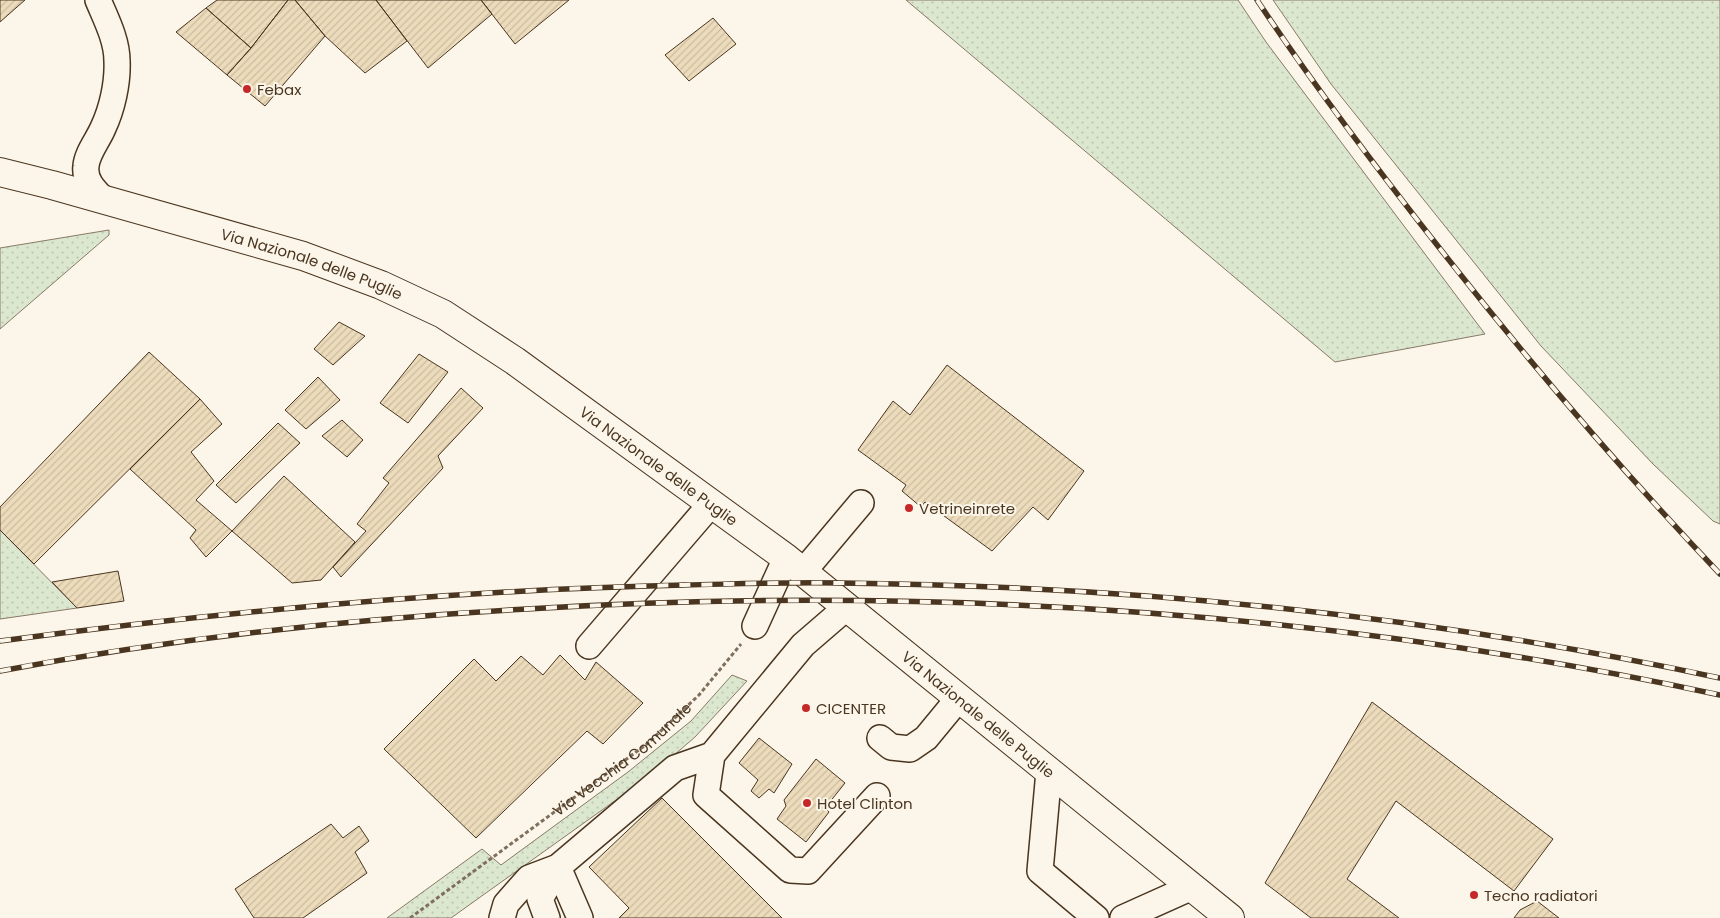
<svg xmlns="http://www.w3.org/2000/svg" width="1720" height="918" font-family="Poppins,sans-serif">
<defs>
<pattern id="grass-dots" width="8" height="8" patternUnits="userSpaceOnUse" patternTransform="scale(1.25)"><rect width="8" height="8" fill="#dce7d0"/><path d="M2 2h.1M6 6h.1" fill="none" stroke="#bec7b2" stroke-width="1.8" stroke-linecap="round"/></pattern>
<pattern id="building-hatch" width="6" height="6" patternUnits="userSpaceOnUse" patternTransform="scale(1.25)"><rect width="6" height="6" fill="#ecdcbc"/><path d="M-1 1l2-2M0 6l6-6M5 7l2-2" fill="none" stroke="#ccbda1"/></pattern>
</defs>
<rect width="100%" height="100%" fill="#fbf6e9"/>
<path fill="url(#grass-dots)" stroke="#887966" d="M906,0h332l28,42 219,292 -150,28z
M1273,0h447v524l-7,-3 -60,-57 -112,-118 -210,-262z
M109,230v5l-109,94v-81z
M0,530l77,78 -77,11z
M732,675l15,6 -52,56 -44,38 -200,143h-64l95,-69 19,16 127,-93 63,-51z"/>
<path fill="url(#building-hatch)" stroke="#4a3520" d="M0,0h25l-25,22z
M217,0h71l-37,48 -45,-40z
M288,0h7l30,36 -60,70 -38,-31 24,-27z
M295,0h81l31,41 -42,32 -40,-37z
M376,0h105l11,14 -64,54z
M481,0h88l-54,44z
M206,8l45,40 -24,27 -51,-43z
M713,18l23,26 -47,37 -24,-26z
M339,322l26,14 -32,29 -19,-16z
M149,352l51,47 -166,165 -34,-34v-23z
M419,354l29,18 -40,51 -28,-20z
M947,365l137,106 -36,49 -15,-13 -41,44 -67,-49 -4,5 -19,-16 4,-6 -48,-35 35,-49 17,14z
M318,377l22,23 -34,29 -21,-19z
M461,388l22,20 -45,48 5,12 -102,109 -8,-10 33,-36 -9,-7 32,-41 -6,-5z
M200,399l22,25 -31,28 23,29 -18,19 36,31 -26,26 -16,-19 6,-8 -66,-61z
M342,420l21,20 -16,17 -25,-21z
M278,423l22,20 -64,60 -20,-18z
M284,476l71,66 -34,38 -29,3 -60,-52z
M118,571l6,30 -47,7 -25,-26z
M560,655l25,25 11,-18 47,41 -40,41 -16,-13 -111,107 -92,-89 90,-90 22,22 25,-25 22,19z
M1372,702l181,137 -39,52 -118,-90 -49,78 52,39h-88l-46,-35z
M759,738l33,26 -18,29 -5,-4 -10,9 -8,-7 7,-11 -19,-17z
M816,759l29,24 -20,25 4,4 -23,30 -29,-23 9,-13 -2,-6z
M662,798l120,120h-163l10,-10 -40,-41z
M331,824l12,14 16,-12 10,15 -14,11 12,21 -64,45h-49l-19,-29z
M1537,901l22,17h-45l6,-8z"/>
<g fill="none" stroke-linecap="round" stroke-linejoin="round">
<g stroke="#4a3520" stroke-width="28">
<path id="minor" d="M98,0c8,19 19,40 19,61 1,22 -5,48 -14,67 -5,12 -16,25 -17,38 -2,14 8,24 17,33
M803,572l58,-69
M847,607l-44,38 -91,110 -6,40 84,75 18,1 69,-75
M755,626l31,-68
M589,646l122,-142
M880,738l11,9 19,2 16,-11 33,-40
M1049,771l-9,100 56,47
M558,867l22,51
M502,918l4,-14 23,-26 29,-11 117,-99 37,-13
M547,918l-7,-19 18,-32
M1123,918l69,-31"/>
</g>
<g stroke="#4a3520" stroke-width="30">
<g id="major">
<path id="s2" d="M0,172l52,13 251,71 78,29 62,29 72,47 271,197 444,360"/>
</g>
</g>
<path stroke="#7f6f5c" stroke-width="3" stroke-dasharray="4 2.5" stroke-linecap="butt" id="s1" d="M410,918l237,-174 52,-49 42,-51"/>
<use href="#minor" stroke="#fbf6e9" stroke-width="25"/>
<use href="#major" stroke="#fbf6e9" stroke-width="28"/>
<g stroke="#4a3520" stroke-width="5.5">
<path id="rail" d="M1257,0c57,86 120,169 184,250 88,112 181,221 279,324
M0,641c227,-30 455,-51 684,-56 52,-1 104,-3 156,-2 295,3 591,33 880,95
M0,671c174,-33 350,-52 527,-62 399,-24 802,2 1193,86"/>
</g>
<use href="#rail" stroke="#fbf6e9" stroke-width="4" stroke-dasharray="11" stroke-linecap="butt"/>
</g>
<g fill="#c62828" stroke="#fbf6e9" stroke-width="2">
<circle cx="247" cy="89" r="5"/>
<circle cx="909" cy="508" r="5"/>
<circle cx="806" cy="708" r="5"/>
<circle cx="807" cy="803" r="5"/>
<circle cx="1474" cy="895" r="5"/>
</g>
<g text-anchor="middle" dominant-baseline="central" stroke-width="4" stroke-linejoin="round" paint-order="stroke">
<g font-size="15" fill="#4a3520" stroke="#fbf6e9" text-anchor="start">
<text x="257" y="89">Febax</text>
<text x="919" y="508">Vetrineinrete</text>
<text x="816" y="708">CICENTER</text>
<text x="817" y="803">Hotel Clinton</text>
<text x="1484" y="895">Tecno radiatori</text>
</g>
<g font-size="15" fill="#4a3520" stroke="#fbf6e9">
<text stroke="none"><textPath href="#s2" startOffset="325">Via Nazionale delle Puglie</textPath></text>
<text stroke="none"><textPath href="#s2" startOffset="730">Via Nazionale delle Puglie</textPath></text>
<text stroke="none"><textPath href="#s2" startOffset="1135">Via Nazionale delle Puglie</textPath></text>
<text stroke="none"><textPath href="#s1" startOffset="265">Via Vecchia Comunale</textPath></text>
</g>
</g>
</svg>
